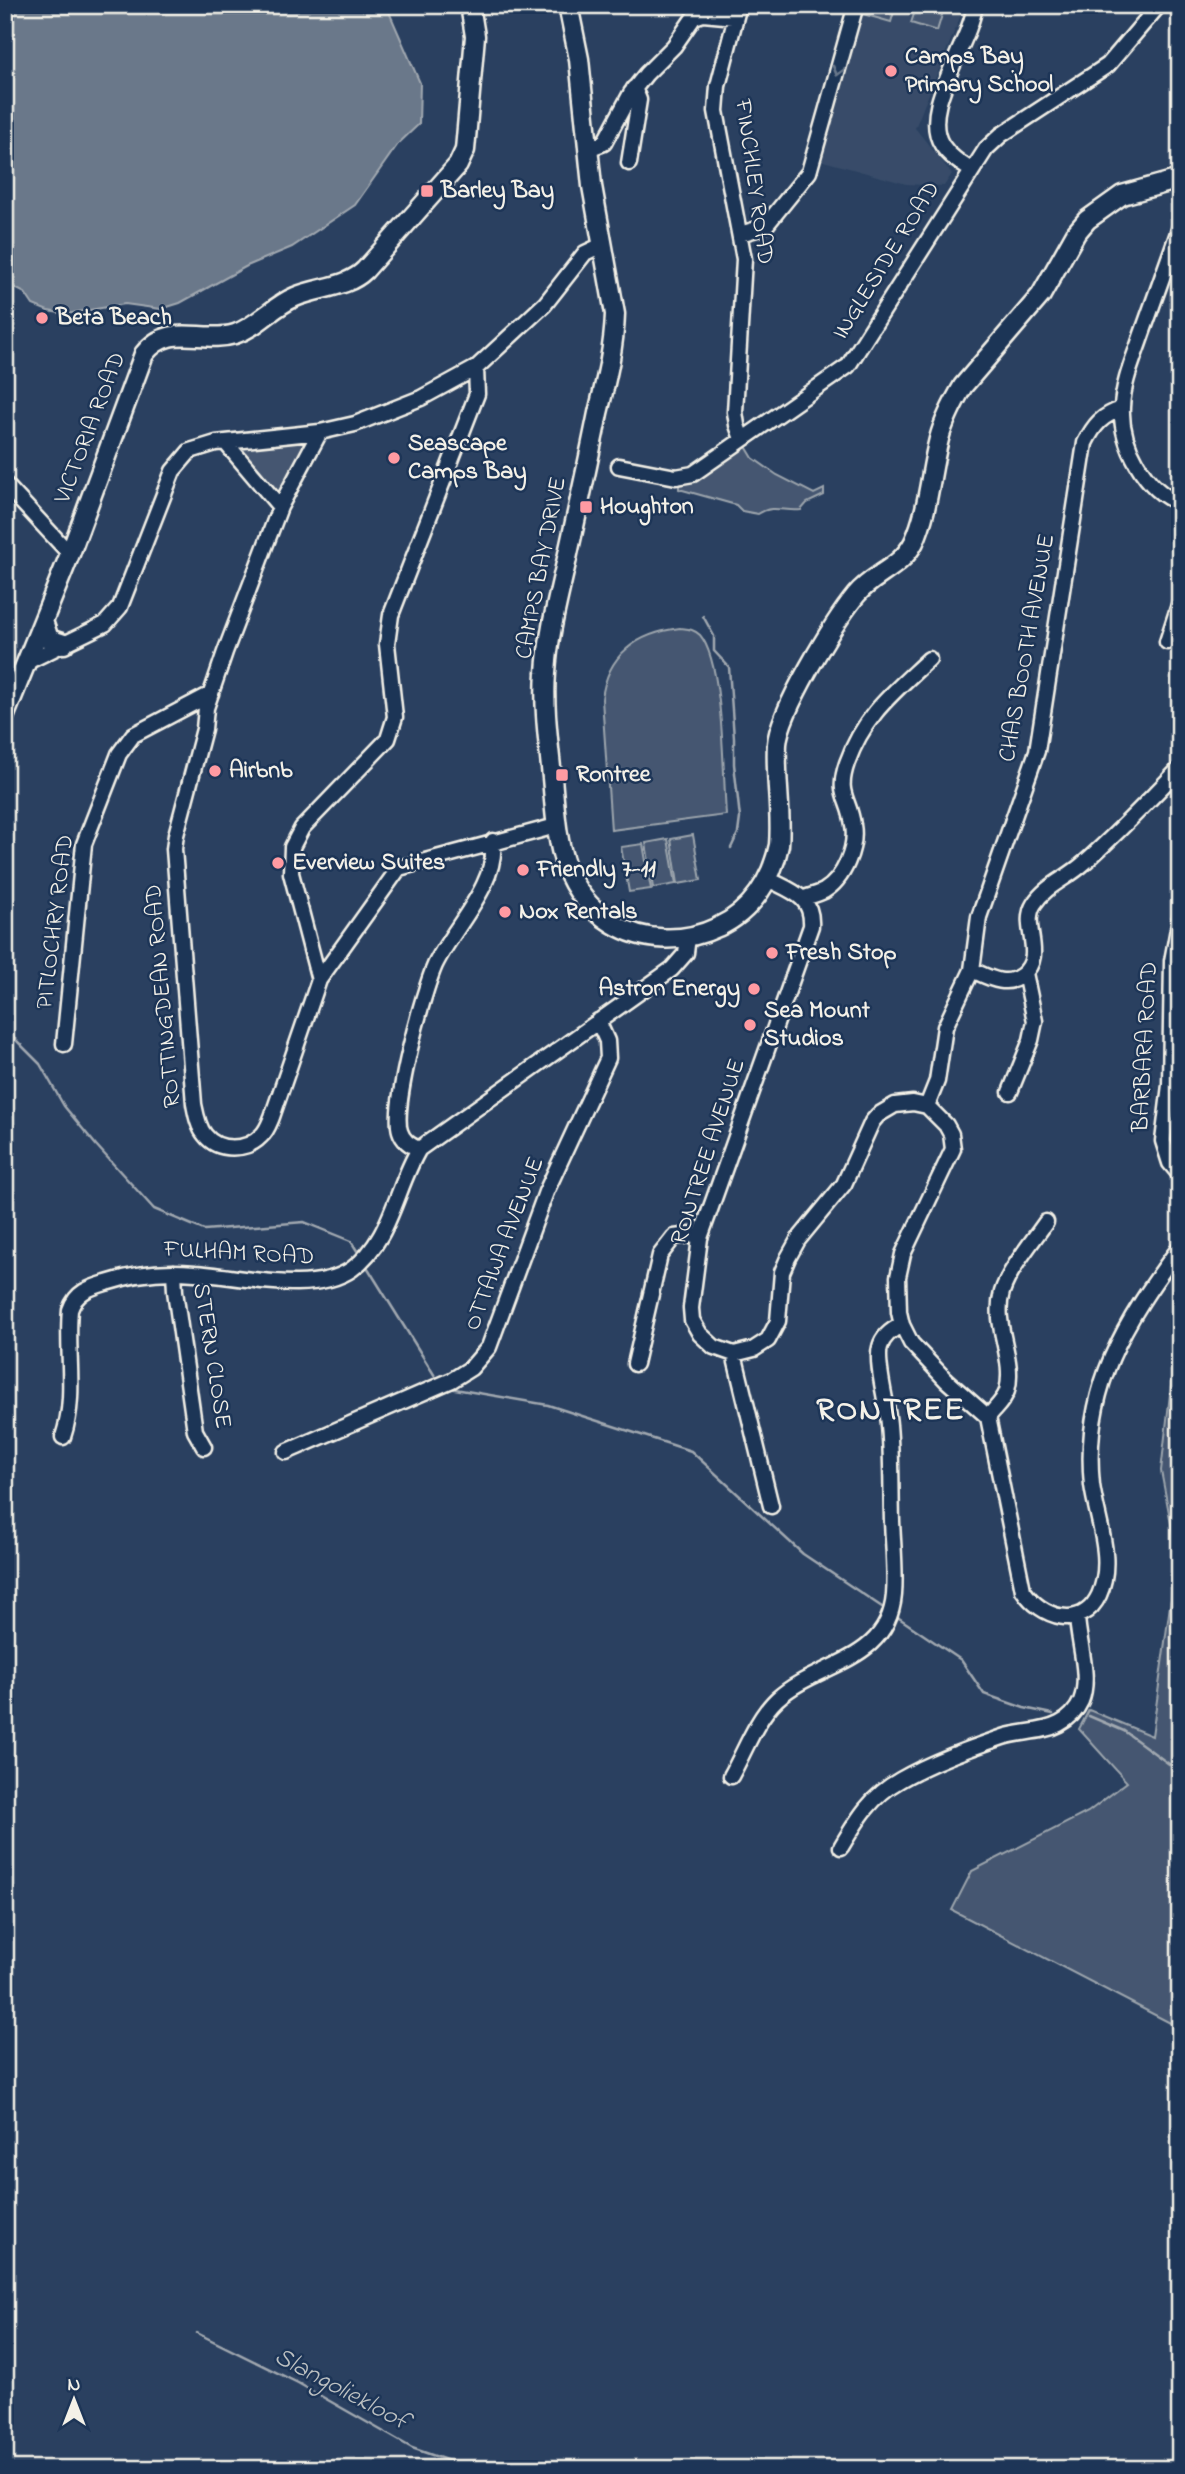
<svg xmlns="http://www.w3.org/2000/svg" width="1185" height="2474" font-family="'Indie Flower',sans-serif">
<rect width="100%" height="100%" fill="#2a4060"/>
<filter id="ink" filterUnits="userSpaceOnUse"><feTurbulence type="fractalNoise" baseFrequency=".0143" numOctaves="2"/><feDisplacementMap in="SourceGraphic" scale="14" xChannelSelector="R" yChannelSelector="G"/><feConvolveMatrix kernelMatrix="1 2 1 2 8 2 1 2 1" color-interpolation-filters="sRGB"/></filter>
<g filter="url(#ink)">
<path fill="#374c69" d="M863,5h99l-1,10 -46,113 37,46 -8,12 -38,-2 -86,-24z"/>
<path fill="#445771" stroke="#9ca4ac" stroke-width="2" d="M866,5h30l-5,17 -28,-8z
M917,5h28l-8,26 -26,-8z
M300,440l5,6 -1,4 -23,43 -3,2 -38,-43 2,-5z
M744,443l9,15 24,17 37,19 10,-5v6l-17,8 -6,7c-17,2 -28,-6 -43,4l-16,-3 -6,-6 -57,-16v-8z
M680,628c8,1 14,1 20,7 24,28 23,140 26,180l-115,15 -9,-131c5,-45 36,-66 78,-71z
M693,835l8,45 -23,4 -7,-45z
M668,839l8,45 -23,4 -7,-45z
M643,844l8,45 -22,3 -8,-45z
M1180,1363v665l-228,-118 20,-39 116,-59 39,-30 -48,-53 10,-19 63,26 25,-181 -16,-84 11,-94z"/>
<path fill="#6a788a" stroke="#a1a8b0" stroke-width="2" d="M5,5h381l34,78 -1,41 -21,20 -43,61 -63,42 -45,19 -67,37 -19,6 -36,-5 -59,10 -18,-3 -15,-6 -8,-12 -20,-10z"/>
<g fill="none" stroke-linecap="round" stroke-linejoin="round">
<path stroke="#a1a8b0" stroke-width="2.5" d="M703,616l11,20v15l15,16 5,71v26l6,54 -2,15 -7,15
M5,1033l7,3 28,28 24,42 32,39 58,64 50,21 100,-8 47,19 8,13
M366,1265l72,116
M449,1388l99,17 143,46 112,103 79,53
M896,1616l65,44 23,34 40,14 29,6
M1089,1716l35,15 56,41
M197,2333l101,50 114,65 60,21"/>
<g stroke="#f4f1e8" stroke-width="19">
<path id="minor" d="M739,5l-21,81 -2,25 28,148 -9,153 2,13 5,14
M588,149l16,-6 27,-50 15,-19 28,-28 20,-29 9,-3 32,3
M629,163l10,-63 -5,-12
M971,170c-11,-7 -22,-14 -29,-25 -23,-36 28,-100 33,-140
M1180,227c-13,36 -25,71 -38,107 -8,24 -19,48 -20,73 -2,36 23,84 58,96
M740,234l17,-5 10,-5 42,-52 47,-167
M320,432l-40,75 -55,145 -19,56 -2,21 -28,106 -2,14 20,255c2,10 4,23 11,31 13,17 42,16 56,1 6,-5 8,-12 11,-19l47,-137 80,-112 157,-42
M225,442l55,65
M619,466l57,11 17,-3 155,-108 138,-217 15,-14 107,-70 51,-60
M5,484l65,70
M1167,642l13,-40
M27,662l78,-38 15,-17 53,-136 17,-20 26,-8 104,-11 35,-8 66,-26 55,-30 69,-64 40,-51 17,-8
M768,879c23,12 45,17 43,47l-111,312 -9,70 1,12 8,14 14,13 20,7 20,-5 14,-9 10,-19 4,-49 6,-14 10,-18 46,-56 28,-62 6,-7 17,-10 18,-2 14,3 19,19 5,9 2,15 -50,105 -5,23 1,35 3,13 9,18 35,37 42,37 35,173c18,28 59,41 76,5 16,-35 -2,-74 -7,-110 -10,-96 33,-164 88,-238
M804,898c6,-2 14,-4 20,-7 20,-12 33,-44 29,-66 -4,-28 -17,-30 -6,-62 17,-48 46,-70 82,-104
M1180,918l-8,43 -2,124 -7,56 7,22 10,12
M972,970c16,7 34,18 50,5 25,-20 -2,-49 12,-71 12,-19 34,-26 50,-41 34,-30 65,-63 96,-95
M319,980l-28,-107 1,-26 10,-19 86,-89 7,-22 -8,-73 4,-29 86,-221 -1,-26
M64,1044l20,-200 35,-90 14,-19 78,-41
M1010,1092l21,-52 4,-19 -10,-48
M927,1106l10,-25 8,-54 27,-57 7,-53 58,-166 48,-308c9,-18 17,-28 37,-34
M419,1149c-9,-4 -16,-8 -19,-18 -8,-25 23,-139 35,-166 18,-38 63,-80 58,-124
M174,1272l1,19 20,140 9,16
M734,1354l37,152
M635,1364l25,-109 14,-18 17,-2 9,3
M988,1417c6,-8 16,-16 19,-26 9,-33 -15,-66 -5,-99 7,-22 30,-50 44,-70
M63,1437c14,-41 3,-85 7,-127 6,-18 19,-22 36,-27 29,-10 59,-13 89,-10 45,3 119,23 157,-4 39,-28 44,-82 67,-120l253,-180 14,-16 2,-16
M286,1452l166,-72 19,-12 18,-21 57,-155 62,-134 -1,-17 -9,-20
M731,1776c14,-25 25,-57 46,-77 40,-37 111,-36 117,-104 2,-24 -1,-50 -2,-74 -1,-32 0,-64 -3,-96 -1,-19 -14,-62 -9,-78 3,-11 13,-18 22,-22
M841,1847c16,-27 30,-51 59,-67 31,-18 68,-31 103,-43 18,-6 39,-4 56,-13 10,-5 18,-14 22,-23 10,-25 -3,-58 -4,-85"/>
</g>
<g stroke="#f4f1e8" stroke-width="23">
<path id="major" d="M568,5l11,54 13,127 23,128c-1,34 -9,66 -17,99 -10,50 -21,100 -32,150 -8,36 -18,73 -20,110 -3,38 4,78 7,116 5,55 8,102 59,134 32,20 73,20 106,4 33,-15 54,-47 61,-82 3,-34 -4,-67 -2,-101 2,-32 57,-122 79,-149 17,-21 45,-27 58,-53 15,-33 16,-69 25,-103 5,-19 14,-36 24,-53l78,-91 35,-62 11,-13 35,-25 58,-16
M43,621l6,18 15,5
M5,715l65,-161 74,-200c25,-33 58,-10 91,-20 22,-7 38,-28 60,-37 23,-10 52,-9 70,-27l93,-105 7,-15 10,-114 -5,-31"/>
</g>
<use href="#minor" stroke="#1d3557" stroke-width="14"/>
<use href="#major" stroke="#1d3557" stroke-width="18"/>
</g>
<defs><path id="oneway-chevron" d="M-2-3.5L2.5 0L-2 3.5" fill="none" stroke-width="1.6" stroke-linecap="round" stroke-linejoin="round" transform="scale(1.75)"/></defs>
<use stroke="#68778a" href="#oneway-chevron" transform="translate(838 71) rotate(105)"/>
</g>
<g fill="#ff9aa2" stroke="#1d3557" stroke-width="2.5">
<circle cx="891" cy="71" r="7"/>
<rect x="420" y="184" width="14" height="14" rx="3.5"/>
<circle cx="42" cy="318" r="7"/>
<circle cx="394" cy="458" r="7"/>
<rect x="579" y="500" width="14" height="14" rx="3.5"/>
<circle cx="215" cy="771" r="7"/>
<rect x="555" y="768" width="14" height="14" rx="3.5"/>
<circle cx="278" cy="863" r="7"/>
<circle cx="523" cy="870" r="7"/>
<circle cx="505" cy="912" r="7"/>
<circle cx="772" cy="953" r="7"/>
<circle cx="754" cy="989" r="7"/>
<circle cx="750" cy="1025" r="7"/>
</g>
<g text-anchor="middle" dominant-baseline="central" stroke-width="5" stroke-linejoin="round" paint-order="stroke">
<g font-size="24" font-weight="bold" fill="#f4f1e8" stroke="#1d3557" text-anchor="start">
<text x="905" y="57">Camps Bay<tspan x="905" dy="28">Primary School</tspan></text>
<text x="441" y="191">Barley Bay</text>
<text x="56" y="318">Beta Beach</text>
<text x="408" y="444">Seascape<tspan x="408" dy="28">Camps Bay</tspan></text>
<text x="600" y="507">Houghton</text>
<text x="229" y="771">Airbnb</text>
<text x="576" y="775">Rontree</text>
<text x="292" y="863">Everview Suites</text>
<text x="537" y="870">Friendly 7-11</text>
<text x="519" y="912">Nox Rentals</text>
<text x="786" y="953">Fresh Stop</text>
<text x="740" y="989" text-anchor="end">Astron Energy</text>
<text x="764" y="1011">Sea Mount<tspan x="764" dy="28">Studios</tspan></text>
</g>
<g font-size="24" fill="#f4f1e8" stroke="#1d3557">
<text transform="translate(753 182) rotate(82)">FINCHLEY ROAD</text>
<text transform="translate(887 261) rotate(-58)">INGLESIDE ROAD</text>
<text transform="translate(91 428) rotate(-69)">VICTORIA ROAD</text>
<text transform="translate(542 568) rotate(-79)">CAMPS BAY DRIVE</text>
<text transform="translate(1028 648) rotate(-80)">CHAS BOOTH AVENUE</text>
<text transform="translate(56 922) rotate(-83)">PITLOCHRY ROAD</text>
<text transform="translate(164 996) rotate(-95)">ROTTINGDEAN ROAD</text>
<text transform="translate(1146 1047) rotate(-87)">BARBARA ROAD</text>
<text transform="translate(709 1152) rotate(-72)">RONTREE AVENUE</text>
<text transform="translate(505 1244) rotate(-69)">OTTAWA AVENUE</text>
<text transform="translate(239 1254) rotate(3)">FULHAM ROAD</text>
<text transform="translate(211 1356) rotate(81)">STERN CLOSE</text>
</g>
<g font-size="26" font-style="italic" fill="#bdc1c2" stroke="#1d3557">
<text transform="translate(341 2390) rotate(28)">Slangoliekloof</text>
</g>
<g font-size="32" font-weight="bold" letter-spacing="2" fill="#f4f1e8" stroke="#1d3557">
<text x="891" y="1411">RONTREE</text>
</g>
</g>
<rect width="1185" height="2474" fill="none" stroke="#1d3557" stroke-width="28"/>
<rect x="14" y="14" width="1157" height="2446" fill="none" stroke="#f4f1e8" stroke-width="2.5" filter="url(#ink)"/>
<g transform="translate(74 2400)" stroke="#1d3557" stroke-width="5" paint-order="stroke">
<path d="M0-5L12 26L0 18L-12 26Z" fill="#f4f1e8"/>
<text y="-10" font-size="19" font-weight="bold" text-anchor="middle" fill="#f4f1e8">N</text>
</g>
</svg>
